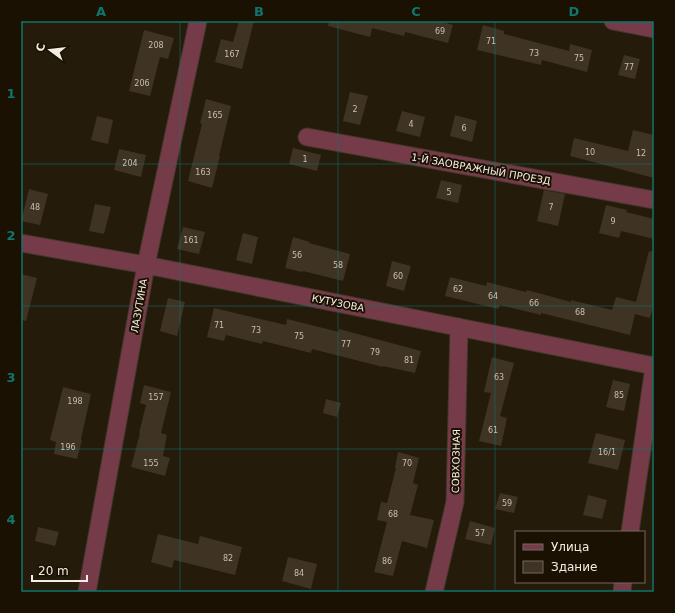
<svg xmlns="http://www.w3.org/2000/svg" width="675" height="613" font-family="'DejaVu Sans',sans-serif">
<rect width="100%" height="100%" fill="#241b0a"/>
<path fill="#3f3423" d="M239,21h15l-12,48 -27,-7 6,-23 12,3z
M329,21h110l14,4 -5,18 -43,-11 -1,4 -32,-8 -2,9 -42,-11z
M483,25l21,6v3l65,17 1,-7 22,6 -5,22 -45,-12 -1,5 -64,-15z
M144,30l30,8 -6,21 -8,-2 -10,39 -21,-5z
M624,55l16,4 -5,20 -17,-4z
M350,92l18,4 -8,29 -17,-4z
M206,99l25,7 -12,50h1l-8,32 -24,-7 14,-57 -2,-1z
M402,111l23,6 -5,20 -24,-6z
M455,115l22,6 -5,21 -22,-6z
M97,116l16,4 -5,24 -17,-4z
M633,130l21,5v43l-84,-22 4,-18 54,13z
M293,148l28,7 -4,16 -28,-7z
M119,149l27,6 -5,22 -27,-7z
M441,180l21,5 -4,18 -22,-5z
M29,189l19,5 -8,31 -19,-4z
M544,190l21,4 -7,32 -21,-5z
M95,204l16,3 -7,27 -15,-3z
M606,205l21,5 -1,2 28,7v20l-33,-8 -2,7 -20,-5z
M183,227l22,5 -6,22 -22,-5z
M243,233l15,4 -6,27 -16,-4z
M293,237l17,5 -1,1 41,11 -7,27 -40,-10 -1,1 -17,-4z
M649,251l5,1v51l-4,15 -15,-4 -5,21 -89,-22v2l-41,-10 -2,4 -53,-13 5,-19 36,9 1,-4 39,10 1,-2 44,12v-2l41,10 4,-13 20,5z
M392,261l19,5 -7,25 -18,-5z
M21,274l16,4 -11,43 -5,-1z
M168,298l17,4 -8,34 -17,-5z
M214,308l72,17 1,-6 52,13v-3l82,22 -6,22 -32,-7v1l-71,-18 -1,4 -48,-12 -1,3 -36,-9 -2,6 -17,-4z
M492,357l22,6 -14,53 7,2 -6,28 -22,-5 12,-48 -7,-1z
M613,380l17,4 -6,27 -18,-4z
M144,385l27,7 -10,41 6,2 -4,21 7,2 -5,18 -34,-9 9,-34h-1l7,-28 -6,-2z
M63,387l28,7 -10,45 1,1 -5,19 -23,-5 2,-12 -6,-2z
M326,399l15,4 -4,14 -14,-4z
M596,433l29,7 -7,30 -30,-7z
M398,452l21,6 -6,25 5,2 -8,30 24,5 -7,28 -25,-7 -9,35 -19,-4 13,-50 -10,-2 4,-18 6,1 9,-35h-1z
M500,493l18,4 -4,16 -19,-4z
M588,495l19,5 -5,19 -19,-4z
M470,521l25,7 -4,17 -26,-6z
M38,527l21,5 -4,14 -20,-5z
M158,534l40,10 2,-8 42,11 -7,28 -61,-15 -2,8 -21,-6z
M288,557l29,7 -6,25 -29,-8z"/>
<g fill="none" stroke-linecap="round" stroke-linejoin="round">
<g stroke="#413828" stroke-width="19">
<path id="street" d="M613,21l41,8
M307,137l347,63
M21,243l125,22 508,101
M630,532l24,-165
M87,592l59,-327 52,-244
M434,592l21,-90 4,-175
M622,592l1,-10"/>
</g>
<use href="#street" stroke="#753b49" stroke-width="17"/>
</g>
<path fill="none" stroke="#0f766e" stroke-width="1" stroke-opacity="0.55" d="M180,21v571M338,21v571M495,21v571M21,164h633M21,306h633M21,449h633"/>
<g text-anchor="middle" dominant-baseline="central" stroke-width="4" stroke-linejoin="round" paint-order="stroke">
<g font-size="8" fill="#c7bfb2">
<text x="440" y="31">69</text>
<text x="491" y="41">71</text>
<text x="156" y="45">208</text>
<text x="534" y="53">73</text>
<text x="232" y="54">167</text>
<text x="579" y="58">75</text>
<text x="629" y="67">77</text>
<text x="142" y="83">206</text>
<text x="355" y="109">2</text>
<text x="215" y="115">165</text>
<text x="411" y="124">4</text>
<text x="464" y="128">6</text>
<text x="590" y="152">10</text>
<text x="641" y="153">12</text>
<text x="305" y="159">1</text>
<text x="130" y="163">204</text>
<text x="203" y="172">163</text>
<text x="449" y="192">5</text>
<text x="35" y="207">48</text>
<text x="551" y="207">7</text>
<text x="613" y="221">9</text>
<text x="191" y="240">161</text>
<text x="297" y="255">56</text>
<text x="338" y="265">58</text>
<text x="398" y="276">60</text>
<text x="458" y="289">62</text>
<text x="493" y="296">64</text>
<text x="534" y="303">66</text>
<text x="580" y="312">68</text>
<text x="219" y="325">71</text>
<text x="256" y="330">73</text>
<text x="299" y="336">75</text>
<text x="346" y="344">77</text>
<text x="375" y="352">79</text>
<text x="409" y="360">81</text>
<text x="499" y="377">63</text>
<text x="619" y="395">85</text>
<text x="156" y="397">157</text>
<text x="75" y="401">198</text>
<text x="493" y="430">61</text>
<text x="68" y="447">196</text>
<text x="607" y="452">16/1</text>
<text x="151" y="463">155</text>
<text x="407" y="463">70</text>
<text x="507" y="503">59</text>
<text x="393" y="514">68</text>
<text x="480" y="533">57</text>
<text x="228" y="558">82</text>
<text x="387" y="561">86</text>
<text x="299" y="573">84</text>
</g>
<g font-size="10" fill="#f4ede2" stroke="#1b1103">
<text transform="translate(481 169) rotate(10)">1-Й ЗАОВРАЖНЫЙ ПРОЕЗД</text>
<text transform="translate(338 303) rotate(11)">КУТУЗОВА</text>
<text transform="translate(139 306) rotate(-80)">ЛАЗУТИНА</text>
<text transform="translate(456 461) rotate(-89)">СОВХОЗНАЯ</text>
</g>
</g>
<rect width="675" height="613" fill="none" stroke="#1b1103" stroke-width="44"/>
<rect x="515" y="531" width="130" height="52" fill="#1b1103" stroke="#72695c"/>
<rect x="523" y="544" width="20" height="6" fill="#753b49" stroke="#72695c"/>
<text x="551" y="551" font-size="12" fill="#f4ede2">Улица</text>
<rect x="523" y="561" width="20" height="12" fill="#3f3423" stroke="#72695c"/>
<text x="551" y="571" font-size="12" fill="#f4ede2">Здание</text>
<g transform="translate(50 50) rotate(285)" stroke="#1b1103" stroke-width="3" paint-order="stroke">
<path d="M0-3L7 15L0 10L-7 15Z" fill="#f4ede2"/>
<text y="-6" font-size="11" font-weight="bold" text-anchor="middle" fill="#f4ede2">С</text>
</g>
<path d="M32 575v6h55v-6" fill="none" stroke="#f4ede2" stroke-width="2"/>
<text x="38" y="575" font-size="12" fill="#f4ede2" stroke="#1b1103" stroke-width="3" paint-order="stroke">20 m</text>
<rect x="22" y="22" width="631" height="569" fill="none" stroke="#0f766e" stroke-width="1.5"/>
<g font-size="13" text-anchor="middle" font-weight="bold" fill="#0f766e">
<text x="101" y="16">A</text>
<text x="259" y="16">B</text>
<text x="416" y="16">C</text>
<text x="574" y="16">D</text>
<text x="11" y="98">1</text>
<text x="11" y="240">2</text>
<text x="11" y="382">3</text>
<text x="11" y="524">4</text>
</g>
</svg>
